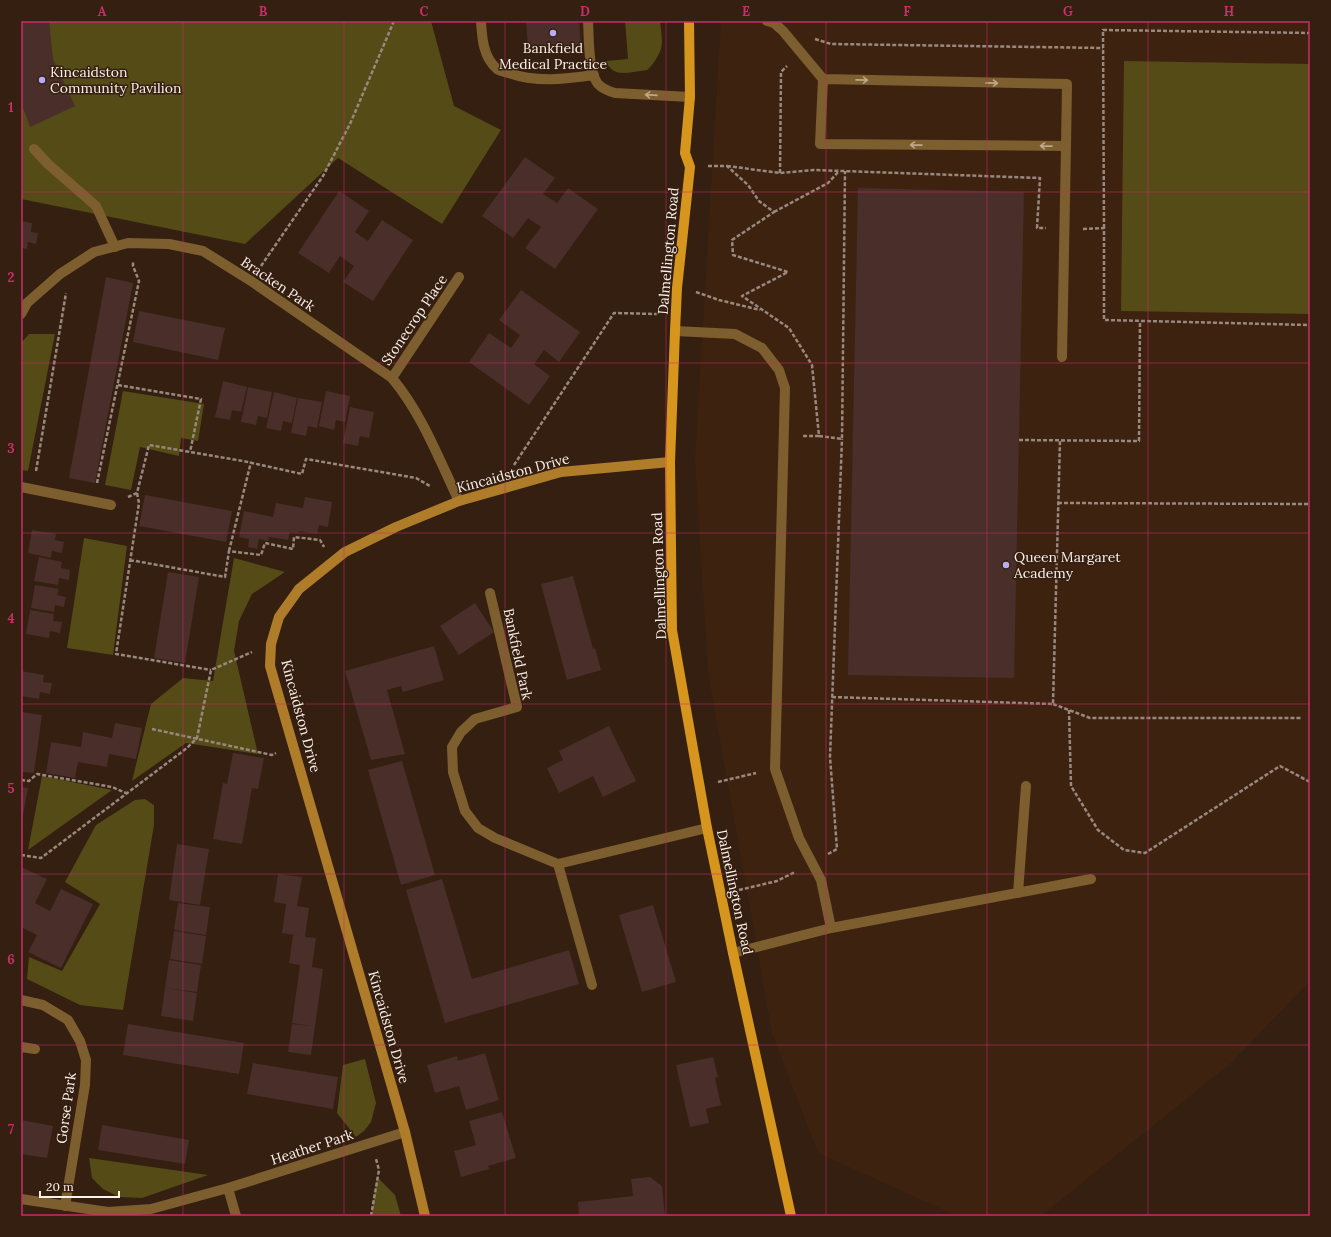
<svg xmlns="http://www.w3.org/2000/svg" width="1331" height="1237" font-family="Lora,serif">
<rect width="100%" height="100%" fill="#341f11"/>
<path fill="#3e2210" d="M721,21h589v960l-79,82 -190,153h-84l-139,-63 -46,-120 -64,-361 -13,-213z"/>
<path fill="#544b17" d="M21,21h410l23,85 47,24 -59,94 -104,-66 -93,86 -224,-45z
M625,21h35c1,9 3,20 1,28 -2,6 -9,18 -14,21 -4,1 -9,1 -13,2 -13,2 -23,2 -28,-11l22,-2z
M1124,61l186,3v250l-189,-3z
M29,334h26l-27,137 -7,-1v-127z
M123,391l81,13 -6,37 -17,-3 -2,18 -39,-9 -9,43 -26,-5z
M84,538l43,8 -14,109 -46,-7z
M234,558l51,14 -33,22 -13,27 -5,30 24,103 -72,-11 -54,38 19,-77 32,-26 30,3z
M42,776l70,14 -84,60z
M145,799l9,6v20l-31,185 -43,-5 -53,-26 2,-22 33,14 38,-67 -35,-22 31,-57 39,-25z
M365,1059l11,44 -5,19 -7,9 -8,6 -19,-24 6,-48z
M89,1158l119,17 -66,23 -23,-1 -16,-8 -11,-11z
M377,1177l18,18 6,21h-30z"/>
<path fill="#492e2a" d="M21,21h28l4,38 22,47 -45,21 -9,-25z
M526,21h53l2,24 -53,3z
M525,157l30,21 -12,16 14,9 11,-15 30,21 -43,60 -30,-21 16,-21 -13,-9 -15,20 -31,-22z
M858,188l166,4 -10,486 -166,-3z
M339,191l30,20 -14,21 13,9 14,-21 31,20 -40,61 -30,-19 11,-16 -14,-10 -11,17 -31,-20z
M21,221l11,2 -1,9 7,1 -2,11 -8,-2 -1,7 -6,-1z
M106,277l27,6 -38,200 -26,-5z
M521,290l59,42 -21,30 -15,-12 -10,14 16,12 -21,29 -60,-43 20,-29 22,15 9,-13 -21,-15z
M139,311l86,17 -7,32 -85,-18z
M223,381l24,6 -6,25 -9,-2 -2,10 -15,-3z
M248,387l24,5 -5,26 -9,-2 -2,9 -15,-3z
M326,391l24,5 -5,26 -9,-2 -2,10 -15,-4z
M274,392l23,6 -5,25 -9,-2 -2,10 -15,-3z
M298,398l24,4 -5,26 -9,-2 -2,10 -15,-3z
M350,407l24,5 -5,26 -9,-2 -2,10 -15,-3z
M145,495l87,16 -6,31 -87,-16z
M305,497l27,5 -4,25 -9,-2 -2,9 -18,-3 -1,2 -8,-1 -2,8 -19,-3 -1,4 -9,-2 -2,10 -9,-2 1,-8 -10,-2 5,-26 29,6 3,-14 27,5z
M32,530l24,4 -1,6 9,2 -2,11 -10,-2 -1,7 -23,-5z
M39,557l23,5 -1,6 9,2 -1,10 -10,-2 -1,7 -24,-4z
M168,572l31,5 -14,86 -31,-5z
M573,576l20,73 2,-1 6,22 -34,10 -26,-96z
M35,585l24,4 -2,6 9,2 -2,10 -9,-2 -1,7 -23,-4z
M475,603l19,29 -35,23 -19,-29z
M30,610l24,4 -1,7 9,1 -2,11 -10,-2 -1,7 -23,-4z
M434,646l10,34 -41,12 -2,-6 -14,4 18,64 -34,6 -26,-89z
M21,671l23,4 -1,7 9,1 -2,11 -10,-2 -1,7 -18,-3z
M21,712l21,3 -8,58 -13,-1z
M115,723l27,5 -6,31 -27,-5 -2,13 -29,-5 -3,16 -29,-5 5,-31 30,5 2,-15 29,6z
M609,726l27,55 -33,16 -10,-21 -34,17 -12,-25 16,-8 -4,-9z
M233,753l31,5 -6,31 -6,-1 -10,56 -29,-5 10,-56 4,1z
M402,761l33,114 -34,10 -33,-115z
M21,787l7,1 -6,32 -1,-1z
M177,844l32,5 -9,56 -31,-5z
M21,867l26,12 -12,24 15,8 11,-22 32,15 -32,64 -33,-16 9,-17 -14,-7 -2,5z
M278,874l24,3 -5,29 12,2 -4,29 11,1 -4,29 11,2 -12,86 -23,-3 4,-28 19,2 -19,-3 8,-58 -11,-2 4,-28 8,1 -19,-3 4,-29 -12,-2z
M442,879l30,100 97,-29 10,34 -134,39 -39,-133z
M178,903l32,4 -4,28 -32,-5z
M653,905l23,77 -34,10 -23,-77z
M174,931l32,5 -4,28 -32,-5z
M169,960l32,5 -4,27 -32,-4z
M165,988l32,5 -4,28 -32,-5z
M128,1024l116,19 -5,31 -116,-19z
M485,1053l14,47 -33,10 -7,-24 -24,7 -8,-28 30,-9 1,5z
M713,1057l5,20 -3,1 6,27 -15,4 3,14 -19,4 -14,-62z
M253,1063l85,14 -5,32 -86,-15z
M502,1112l14,46 -28,8 1,3 -28,8 -7,-26 22,-6 -7,-24z
M21,1120l32,6 -6,32 -26,-4z
M102,1125l87,15 -4,24 -87,-14z
M650,1177l12,9 3,30h-86l-1,-14 55,-6 -2,-17z"/>
<g fill="none" stroke-linecap="round" stroke-linejoin="round">
<path stroke="#99887e" stroke-width="2.5" stroke-dasharray="4 2" stroke-linecap="butt" d="M815,39l16,5 272,4
M708,166h19l21,19 11,16 15,11 -42,28 1,15 55,17 -46,24 47,32 23,37 7,71h-16
M727,166l53,7 34,-3 226,8 -3,50h9
M780,173l1,-101 6,-6
M774,212l54,-29 11,-12
M1104,228l-1,-198 207,3
M1083,229l21,-1v92l206,5
M261,266l62,-90 27,-52 44,-103
M696,292l23,8 41,10
M118,385l83,14 -11,53
M819,436l23,3 3,-268
M1019,440l120,1 1,-120
M514,465l100,-152 43,1
M36,471l30,-178
M97,483l42,-202 -6,-15v-4
M137,493l2,10 -23,151 95,16
M128,497l9,-4 12,-48 94,16 59,13 4,-15 110,19 14,8
M1058,503l252,1
M229,551l22,-89
M130,560l95,17 4,-26 32,4 4,-12 28,6 1,-12 26,3 4,7
M832,697l221,7 7,-264
M1053,704l37,14h211
M1069,710l2,76 27,44 26,20 21,3 135,-87 30,16
M152,729l120,26 4,-2
M21,780l8,1 8,-7 75,13 14,6
M718,782l38,-9
M828,854l9,-5 -7,-92 12,-318
M21,855l20,3 146,-110 10,-10 14,-68 41,-18
M739,890l38,-9 18,-9
M371,1216l8,-46 -3,-11"/>
<path stroke="#7d5e2e" stroke-width="10" d="M481,21c1,17 2,36 16,48 3,2 8,3 12,4 27,10 57,6 85,2
M588,21c1,15 0,51 10,63 5,5 10,7 17,9l75,4
M767,21l7,2 9,8 40,48 -3,65 246,2 1,-62 -244,-5
M34,149l14,15 48,42 19,41
M675,331l60,3 27,14 17,22 6,18 -10,381 24,69 22,42 10,48
M1062,357l4,-211
M392,378l67,-101
M1018,893l8,-107
M733,953l98,-25 260,-49
M21,1047l14,2"/>
<path stroke="#7d5e2e" stroke-width="10" d="M21,314l6,-11 33,-29 34,-22 34,-9 41,1 34,7 48,30 141,97c30,36 47,81 67,123
M21,487l90,18
M490,593l27,114 -42,12 -14,13 -9,15 1,25 12,39 13,17 17,10 63,26
M592,985l-34,-121 149,-36
M21,1000l22,5 25,15 12,21 6,19 -1,25 -20,121
M228,1188l8,28
M21,1199l87,13 43,-3 77,-21 177,-56"/>
<path stroke="#af7d2a" stroke-width="10" d="M425,1216l-20,-84 -135,-466 1,-22 8,-27 20,-28 46,-37 51,-25 63,-26 102,-29 109,-10"/>
<path stroke="#d6951d" stroke-width="10" d="M689,21l1,76 -5,56 5,14 -13,121 -2,43 -5,131 2,168 35,198 26,125 58,263"/>
</g>
<defs><path id="oneway-shaft" d="M-6 0H5M1.5-3L5.5 0L1.5 3" fill="none" stroke-width="1.6" stroke-linecap="round" stroke-linejoin="round"/></defs>
<g stroke="#bda88c">
<use href="#oneway-shaft" transform="translate(862 80) rotate(1)"/>
<use href="#oneway-shaft" transform="translate(992 83) rotate(1)"/>
<use href="#oneway-shaft" transform="translate(651 95) rotate(-176)"/>
<use href="#oneway-shaft" transform="translate(916 145) rotate(-179)"/>
<use href="#oneway-shaft" transform="translate(1046 146) rotate(-179)"/>
</g>
<path fill="none" stroke="#c82e69" stroke-width="1" stroke-opacity="0.55" d="M183,21v1195M344,21v1195M505,21v1195M666,21v1195M826,21v1195M987,21v1195M1148,21v1195M21,192h1289M21,363h1289M21,533h1289M21,704h1289M21,874h1289M21,1045h1289"/>
<g fill="#b9abf7" stroke="#341f11" stroke-width="1.5">
<circle cx="553" cy="33" r="4"/>
<circle cx="42" cy="80" r="4"/>
<circle cx="1006" cy="565" r="4"/>
</g>
<g text-anchor="middle" dominant-baseline="central" stroke-width="3" stroke-linejoin="round" paint-order="stroke">
<g font-size="14" fill="#fdf1ea" stroke="#341f11" text-anchor="start">
<text x="553" y="48" text-anchor="middle">Bankfield<tspan x="553" dy="16">Medical Practice</tspan></text>
<text x="50" y="72">Kincaidston<tspan x="50" dy="16">Community Pavilion</tspan></text>
<text x="1014" y="557">Queen Margaret<tspan x="1014" dy="16">Academy</tspan></text>
</g>
<g font-size="14" fill="#fdf1ea" stroke="#341f11">
<text transform="translate(668 251) rotate(-85)">Dalmellington Road</text>
<text transform="translate(278 284) rotate(34)">Bracken Park</text>
<text transform="translate(414 320) rotate(-56)">Stonecrop Place</text>
<text transform="translate(513 473) rotate(-15)">Kincaidston Drive</text>
<text transform="translate(659 576) rotate(-92)">Dalmellington Road</text>
<text transform="translate(518 654) rotate(78)">Bankfield Park</text>
<text transform="translate(301 716) rotate(75)">Kincaidston Drive</text>
<text transform="translate(735 892) rotate(78)">Dalmellington Road</text>
<text transform="translate(389 1027) rotate(74)">Kincaidston Drive</text>
<text transform="translate(66 1108) rotate(-82)">Gorse Park</text>
<text transform="translate(312 1147) rotate(-18)">Heather Park</text>
</g>
</g>
<rect width="1331" height="1237" fill="none" stroke="#341f11" stroke-width="44"/>
<path d="M40 1191v6h79v-6" fill="none" stroke="#fdf1ea" stroke-width="2"/>
<text x="46" y="1191" font-size="12" fill="#fdf1ea" stroke="#341f11" stroke-width="3" paint-order="stroke">20 m</text>
<rect x="22" y="22" width="1287" height="1193" fill="none" stroke="#c82e69" stroke-width="1.5"/>
<g font-size="13" text-anchor="middle" font-weight="bold" fill="#c82e69">
<text x="102" y="16">A</text>
<text x="263" y="16">B</text>
<text x="424" y="16">C</text>
<text x="585" y="16">D</text>
<text x="746" y="16">E</text>
<text x="907" y="16">F</text>
<text x="1068" y="16">G</text>
<text x="1229" y="16">H</text>
<text x="11" y="112">1</text>
<text x="11" y="282">2</text>
<text x="11" y="453">3</text>
<text x="11" y="623">4</text>
<text x="11" y="793">5</text>
<text x="11" y="964">6</text>
<text x="11" y="1134">7</text>
</g>
</svg>
